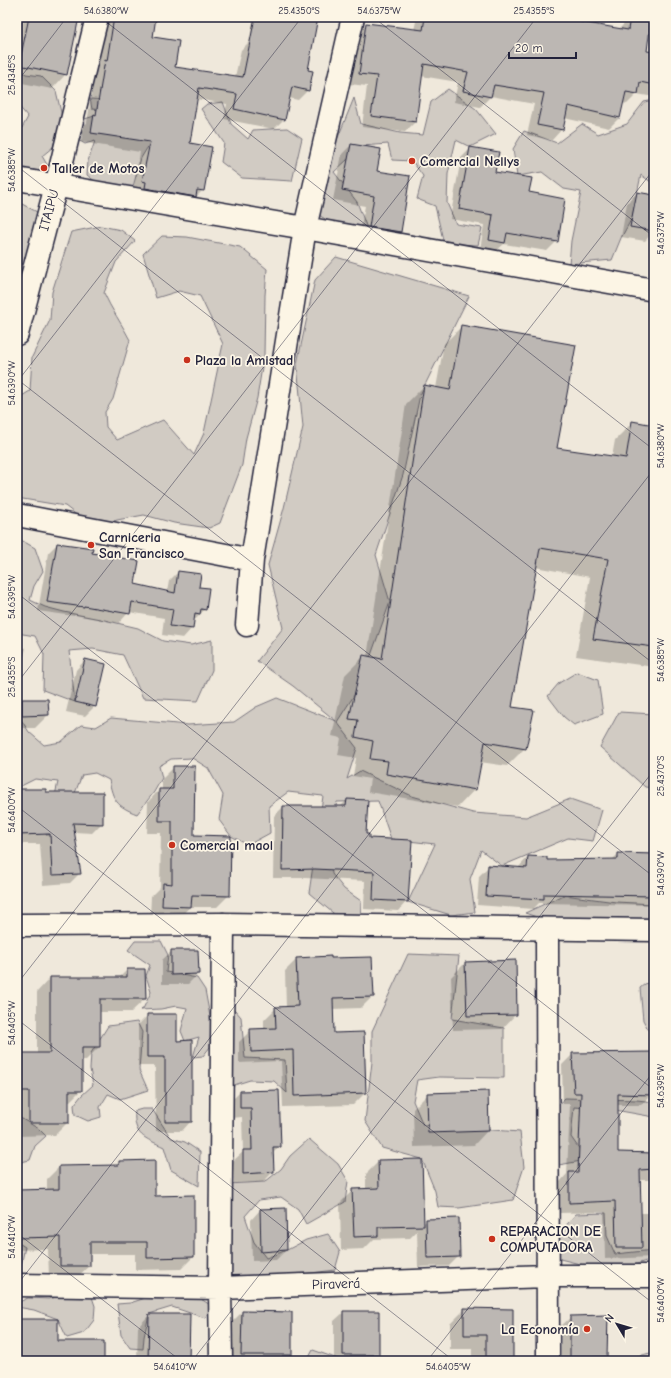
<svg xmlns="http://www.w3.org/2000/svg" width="671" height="1378" font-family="'Comic Neue',sans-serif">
<rect width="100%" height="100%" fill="#efe8db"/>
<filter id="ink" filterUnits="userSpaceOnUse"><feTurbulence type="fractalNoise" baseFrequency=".025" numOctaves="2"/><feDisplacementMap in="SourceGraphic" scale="8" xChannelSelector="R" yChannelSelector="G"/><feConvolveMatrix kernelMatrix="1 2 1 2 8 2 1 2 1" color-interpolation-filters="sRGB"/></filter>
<g filter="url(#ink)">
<path fill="#d1cbc3" stroke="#7a767f" d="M17,68l9,6 15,2 15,15 8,34 -8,11 -3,11 -11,9 7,12 -11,8 -21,-2v-37l11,-20 -11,-13z
M448,89l28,20 20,25 -26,13 -14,-7 -8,34 -1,29 9,21 26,4 -4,17 -34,-1 -9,-38 -18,-7 6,-23 -11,-15 -20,-1 -4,-16 -26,2 -28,26 23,30 11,29 -33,-6 -26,-16 45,-111 7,26 39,9 23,2 8,-33z
M90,99l55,3 11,18 -7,25 -8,13 -9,32 -31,-4 -14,-11 1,-14 7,-20 -10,3 -7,-4v-19l33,-10 -19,-2z
M654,100v84l-13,-9 -9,43 -11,20 -9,22 -43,4 2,-23 10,-49 -17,-3 -22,-17 -25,4 -4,-27 11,-18 33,12 25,-19 16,10 29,-10 17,-22z
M223,102l8,22 17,15 5,-9 34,-2 15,10 -10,43 -50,-3 -21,-16 3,-19 -23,-34 6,-5z
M22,204l15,8 3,10 -13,38 -10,8 1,-9 -1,-8v-40z
M101,226l20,4 14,11 -19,21 -12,31c7,16 18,31 26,47l-17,59 -8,13 1,15 11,13 46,-20 31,35 10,-22 19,-89 -23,-48 -21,-5 -23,7 -13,-44 19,-18 25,1 53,10 27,22 -2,26 -1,60 -7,43 -11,40 -4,27 -22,58 -11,5 -35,-5 -30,-8 -27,5 -25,7 -27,-21 -48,-8v-99l13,-8 2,-34 18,-37 2,-28 19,-60z
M336,257l133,39 -49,99 -17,80 -27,80 14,47 -30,84 -23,36 20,26 -10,31 13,-8 52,25 61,17 53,4 44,-18 32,11 -9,31 -25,-3 -66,28 -21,-16 -11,29 5,33 -24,3 -43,-13 27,-58 -44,-5 -13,-38 -41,1 -8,29 3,43 12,15 17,12 -1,30 -27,-18 -24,-20 14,-97 -35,-4 -19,14 1,27 -22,12 -17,-9 -12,-16 4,-25 -15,-27 -16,-10 -21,1 -12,7 3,12 -8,14 -17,22c-21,-8 -24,-14 -28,-34l-14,-7 -13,2 -23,59 -13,1 12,-53 -23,-3 -18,9v-66l5,-1 7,11 15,13 17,-3 20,-17 15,2 15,-9 77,7 46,-3 22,-15 21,-9 59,23 -43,-35 -36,-25 26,-33 -15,-63 16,-57 19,-81 -6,-63 18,-84z
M17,539l4,1 14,8 8,23 -9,15 -4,14 15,7 19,5 36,7 38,9 25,13 28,4 21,-5v30l-14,31 -55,-3 -20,-43 -30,-6 -24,2 6,51 -32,-12 1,-36 -9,-18 -18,-3z
M577,672l21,8 5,34 -29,11 -10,-8 -16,-21 11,-13z
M619,712l35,2v74l-9,-1 -45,-40z
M564,895l52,7 38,2v18l-100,1 -29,-10z
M135,941h26l7,14 -2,17 31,6 8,12 6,32 -1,25 -7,9 -10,1 6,-20 -14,4 -4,-10 6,-23 -11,-2 -15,3 -21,1 3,-1 8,-17 -5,-16 4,-11 -22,-15z
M408,954l51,2 -7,63 52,9v50l-65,-1 -22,3 -4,21 10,24 97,7 4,35 -11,33 -54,8 -21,-1 -3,-16 -13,-32 -40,-11 -17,-27 7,-59v-31z
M654,981v67l-1,-10 -10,-18 -3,-32 5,-4z
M228,1002l13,15 4,41 40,2 2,33 -13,-12 -24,-1 -16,5 -5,31z
M137,1022l5,10 -3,38 9,20 -28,9 -12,-5 -8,13 1,10 -13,4 -13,-6 -1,-10 7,-9 12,-11 -3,-16 1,-16 17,-27z
M565,1098l72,2 17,2v15l-39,-7 -41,-3 -3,30 16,23 -34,6 8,-20 -13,26 7,-65z
M142,1109h10l19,29 14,4 15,10 -1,34 -28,-16 -7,-23c-19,-9 -31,-11 -29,-36z
M17,1116l22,13 7,7 -11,10 -5,14 -9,2 -4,9v11z
M309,1139l29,25 10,17 -3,21 -39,22 -8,-15 -17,-12 -22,3 -14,16 9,26 12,16 21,-8 19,-10 22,-6 12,18 -5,18 -57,7 -47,-1 -4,-92 38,-2 16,-13 9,-13z
M606,1213l1,23 8,18 39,-4v11l-5,-1 -37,12 -64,-16 15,-27 13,-15z
M17,1242l8,5 -7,32h-1z
M71,1293l21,4 3,9 -1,14 -10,13 -17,5 -9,-19 -24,-9 -17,-3v-4l11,-5 21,1z
M152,1296h44l16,10 -7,12 -33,-11 -23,7 -5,23 -1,12 -13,-1 -9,-13 -4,-31 13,-1z
M313,1350l25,9 26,2h-57z
M654,1352v9h-35z"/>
<path fill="#0003" d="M17,17h61l-12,57 -14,15 -35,-7z
M106,17h49l-3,21 22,30 61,9 6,-27 8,-8 5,-25h66l-3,2 -10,52 1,19 -10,10 -9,-2 -5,21 -10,10 -50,-10 3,-15 -31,-5 -7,45 14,46 -10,10 -60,-9 7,-39 -59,-10 3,-17 3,-2 8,-52 2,-2z
M417,17h163l-1,6 40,6 11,-11 16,34 8,1v44l-17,-3 -10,10 -4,-1 -3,14 -11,11 -45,-10 -2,11 -10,11 -25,-5 7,-31 -43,-8 -11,11 -26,-5 4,-20 -37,-6 -6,46 -10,10 -43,-5 5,-41 -18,-2 7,-50 10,-10 48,6z
M17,111h3l-3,14z
M351,145l24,27 34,5 -9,55 -10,10 -31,-6 6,-30 -32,-6 9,-46z
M471,148l23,25 34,20 29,48 -10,10 -43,-7 -9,8 -15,-2 4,-25 -34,-6 11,-61z
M637,193l17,3v35l-9,10 -24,-4 6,-34z
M462,326l94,123 56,8 3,-17 18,-18 21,4v241l-78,-11 14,-79 -55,-10 -24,140 14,41 -18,18 -27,-4 -5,27 -17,18 -90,-15 2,-13 -17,-3 3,-18 -18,-3 3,-17 -9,-2 13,-61 18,-18h4l39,-253 18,-18 12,2 8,-44z
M57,544l34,10 43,31 33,7 2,-11 9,-9 20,16 7,21 -9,10 -2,-1 -2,10 -9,10 -21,-3 2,-17 -35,-6 -10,11 -44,-8 -1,1 -36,-5 10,-58z
M17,647l9,1 -9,39z
M85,660l10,46 -10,10 -19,-4 10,-42z
M17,700h31v15l-13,13h-18z
M174,767l19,69 36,59 -12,12h-27l-12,11 -28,-1 1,-21 9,-9 1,-54h-14l1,-31 11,-12h3v-11z
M17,790l28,3 57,30 -10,10 -18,-1 6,41 -10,10 -27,2 -3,-41h-23z
M347,800l18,35 42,66 -9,10 -34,-2 1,-28 -60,-3h-32l1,-62 9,-9h57z
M618,854l36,1v50l-115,-2 -6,6 -56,-4 2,-29 10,-10 29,2 10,-11 18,4 66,-1z
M172,951l26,23 -10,10h-26v-24z
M297,959h33l43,37 -12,12 -29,1 1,25 32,59 -12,12 -70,2 -2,-46 -42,2v-21l12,-12h13v-10l12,-12h10l-1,-37z
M465,963l51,51 -14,15 -49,1 -2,-53z
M127,970l18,29 -14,13h-32v35l-13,13h-5v30l-13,13v19l-13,13 -38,1v-80l2,-2h18v-62l13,-14h69z
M148,1015l28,27 15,79 -9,10h-26l-1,-65h-17v-41z
M573,1054l79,40 -11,11h-24v48h37v27h-14v33h14v44l-49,2 -1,-47 -45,1 -1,-29 9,-10 3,-70h-7l-1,-39z
M278,1091l2,55 -8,8 1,18 -10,10 -29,1 -1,-22 10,-9 -1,-35 -11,1 -1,-16 10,-10z
M428,1094l60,36 -14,15 -60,2 -1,-38z
M379,1161l44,63 4,-4 32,36 -10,10 -31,1 -1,-36 -7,7 -36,1 -10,10 -23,1 -1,-47 13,-13 13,-1v-15z
M120,1162l34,35 39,60 -12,12 -46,1v-16h-46v12l-13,12h-27l-1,-29 -31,1v-59h30v-12l12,-12 56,-1z
M285,1209l1,41 -10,10 -24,1 -1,-41 9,-10z
M464,1310l48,51h-40v-12h-22v-25z
M242,1312l49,1v42l-6,6h-53v-39z
M344,1312l34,42 -7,7h-37v-40z
M149,1315l39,46h-171v-41h40v22l46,17h34l1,-32z
M571,1317l35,40 -4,4h-41v-35z"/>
<path fill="#bcb7b3" stroke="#22223b" d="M29,17h50l-12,58 -48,-10z
M114,17h42l-3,20 26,4 -4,26 68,10 12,-60h63l-10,53 5,1 -4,20 -17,-4 -7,33 -51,-11 3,-15 -38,-6 -9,55 22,4 -8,44 -7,-1 -1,7 -51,-9 1,-6 -4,-1 8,-39 -59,-9 3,-19 2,1 9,-55 2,1z
M425,17h156v5l47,8 2,-13 21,3 -4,31 7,1v33l-14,-3 -2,12 -12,-2 -6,26 -52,-12 -5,24 -26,-5 7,-32 -50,-8 -3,12 -28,-6 5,-19 -44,-8 -8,58 -45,-6 6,-40 -18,-2 7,-51 57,7z
M351,144l30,5 -4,22 33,5 -9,56 -32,-5 5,-31 -32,-6z
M470,147l29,5 -4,20 37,6 -3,14 36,7 -7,43 -51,-9 -2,10 -16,-3 4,-25 -34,-6z
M637,192l17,3v36l-24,-4z
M461,325l115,20 -19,103 69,10 6,-37 22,4v222l-61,-8 15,-80 -68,-11 -28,159 22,3 -8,39 -41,-7 -9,48 -90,-16 2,-13 -18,-2 3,-18 -18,-4 3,-17 -9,-1 14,-64 19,4 42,-274 26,5z
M57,543l36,5 -1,5 47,8 -4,23 40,9 3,-22 23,3 -2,13 10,1 -3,22 -5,-1 -1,5 -5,-1 -2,16 -23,-3 3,-17 -41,-7 -2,12 -46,-8v1l-37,-5z
M85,659l21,5 -10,43 -21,-5z
M22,699h26l1,16 -27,1z
M173,766h22l-1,69 37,1 -1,60 -38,-1 -1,12 -29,-1 1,-23 9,1v-63h-13v-32h14z
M17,789h29v3h57v32l-30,-1 8,51 -29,1 -2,-41 -33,1z
M347,799l21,1 -2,34h3v4l43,2 -4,62 -35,-2 1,-28 -59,-3 -33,1 1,-64h63z
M618,853l36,1v42l-110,-2v5l-58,-3 2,-31 39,3 1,-12 19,1v3l71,-1z
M171,950h27l1,24 -28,1z
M331,956v2l41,-1 2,40 -41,1 1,35 30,-1 2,61 -72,3 -1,-46 -42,2 -1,-23 26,-1 -1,-21 23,-1 -2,-48z
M516,960l1,55 -50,1 -2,-54z
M127,969h18l1,30h-46v48h-18v44h-13v32h-40v-32h-11l1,-38h31v-76h77z
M147,1014h30v27l15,-1v82h-27v-65h-18z
M654,1052l-1,43 -35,-1v58l36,1v16l-14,1 2,78h-26l-1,-47 -46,2v-31h9l3,-79h-7l-2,-40z
M279,1090l2,57h-8l1,25 -31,2v-24h9l-1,-42h-11v-17z
M488,1091l1,40 -61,2 -1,-40z
M422,1159l2,67 -46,1v9l-24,1 -2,-48 27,-1 -1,-28z
M155,1160v36l39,-1v62l-47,1v-16h-57v24h-30v-29l-43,1v-48l42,-1v-23l60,-1v-4z
M286,1208l1,42 -26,2 -1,-43z
M459,1218l1,39 -33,1 -1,-39z
M464,1308l49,1v52h-27v-26h-22z
M242,1311l50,1v43h-51z
M343,1311h36v44h-36z
M149,1314h41l-1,47h-41z
M608,1315l-1,42 -37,1v-42z
M19,1319h39v22h46v20h-86z"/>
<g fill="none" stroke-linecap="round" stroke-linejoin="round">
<g stroke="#22223b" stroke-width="25">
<path id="street" d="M17,179l288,49 349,62
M17,334l39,-148 41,-169
M17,515l235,45
M247,625l5,-65 53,-332 48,-211
M17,925l206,-1 431,6
M547,929l1,432
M17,1285l203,3 327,-12h107
M221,1361l-1,-73 3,-364"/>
</g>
<use href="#street" stroke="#fcf5e5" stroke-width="22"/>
</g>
</g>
<path fill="none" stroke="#22223b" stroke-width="1" stroke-opacity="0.45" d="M100,17l554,433M373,17l281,220M646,17l8,6M17,82l50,-65M17,166l637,498M17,379l637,498M17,382l285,-365M17,593l637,497M17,683l520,-666M17,806l637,498M17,984l637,-815M17,1019l437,342M17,1233l164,128M17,1285l637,-816M192,1361l462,-591M427,1361l227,-290"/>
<g fill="#c8321e" stroke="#fcf5e5" stroke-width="1.5">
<circle cx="412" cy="161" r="4"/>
<circle cx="44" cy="168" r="4"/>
<circle cx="187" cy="360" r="4"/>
<circle cx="91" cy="545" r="4"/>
<circle cx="172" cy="845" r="4"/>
<circle cx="492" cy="1239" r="4"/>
<circle cx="587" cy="1329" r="4"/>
</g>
<g text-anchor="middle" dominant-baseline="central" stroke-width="3.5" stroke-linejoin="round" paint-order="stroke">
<g font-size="14" font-weight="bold" fill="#22223b" stroke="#fcf5e5" text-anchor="start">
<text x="420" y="161">Comercial Nellys</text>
<text x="52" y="168">Taller de Motos</text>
<text x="195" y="360">Plaza la Amistad</text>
<text x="99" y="537">Carniceria<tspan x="99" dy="16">San Francisco</tspan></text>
<text x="180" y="845">Comercial maol</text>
<text x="500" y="1231">REPARACION DE<tspan x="500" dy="16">COMPUTADORA</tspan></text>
<text x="579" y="1329" text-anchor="end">La Economía</text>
</g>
<g font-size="14" fill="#22223b" stroke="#fcf5e5">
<text transform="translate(49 210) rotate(-75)">ITAIPU</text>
<text transform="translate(336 1284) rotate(-2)">Piraverá</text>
</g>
</g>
<rect width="671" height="1378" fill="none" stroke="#fcf5e5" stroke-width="44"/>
<g transform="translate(617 1324) rotate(308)" stroke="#fcf5e5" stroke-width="3" paint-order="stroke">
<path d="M0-3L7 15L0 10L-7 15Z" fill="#22223b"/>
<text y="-6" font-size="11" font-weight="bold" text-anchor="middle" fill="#22223b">N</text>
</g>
<path d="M509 52v6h67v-6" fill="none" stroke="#22223b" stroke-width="2"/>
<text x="515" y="52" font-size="12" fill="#22223b" stroke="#fcf5e5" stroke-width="3" paint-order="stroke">20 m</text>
<rect x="22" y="22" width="627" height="1334" fill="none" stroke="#22223b" stroke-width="1.5"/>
<g font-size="10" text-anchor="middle" fill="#22223b">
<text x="106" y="14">54.6380°W</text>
<text x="299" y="14">25.4350°S</text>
<text x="379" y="14">54.6375°W</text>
<text x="534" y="14">25.4355°S</text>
<text transform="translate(11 75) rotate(-90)" y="4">25.4345°S</text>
<text transform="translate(11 170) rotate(-90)" y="4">54.6385°W</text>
<text transform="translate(660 233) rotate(-90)" y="4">54.6375°W</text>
<text transform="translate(11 383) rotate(-90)" y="4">54.6390°W</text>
<text transform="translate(660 446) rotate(-90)" y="4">54.6380°W</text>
<text transform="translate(11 597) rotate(-90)" y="4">54.6395°W</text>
<text transform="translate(660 660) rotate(-90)" y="4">54.6385°W</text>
<text transform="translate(11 677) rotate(-90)" y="4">25.4355°S</text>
<text transform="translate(660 776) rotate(-90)" y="4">25.4370°S</text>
<text transform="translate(11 810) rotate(-90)" y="4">54.6400°W</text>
<text transform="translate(660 873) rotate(-90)" y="4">54.6390°W</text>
<text transform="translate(11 1023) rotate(-90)" y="4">54.6405°W</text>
<text transform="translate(660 1086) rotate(-90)" y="4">54.6395°W</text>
<text transform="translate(11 1237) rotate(-90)" y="4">54.6410°W</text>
<text transform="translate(660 1300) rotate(-90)" y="4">54.6400°W</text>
<text x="175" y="1370">54.6410°W</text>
<text x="448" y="1370">54.6405°W</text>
</g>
</svg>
